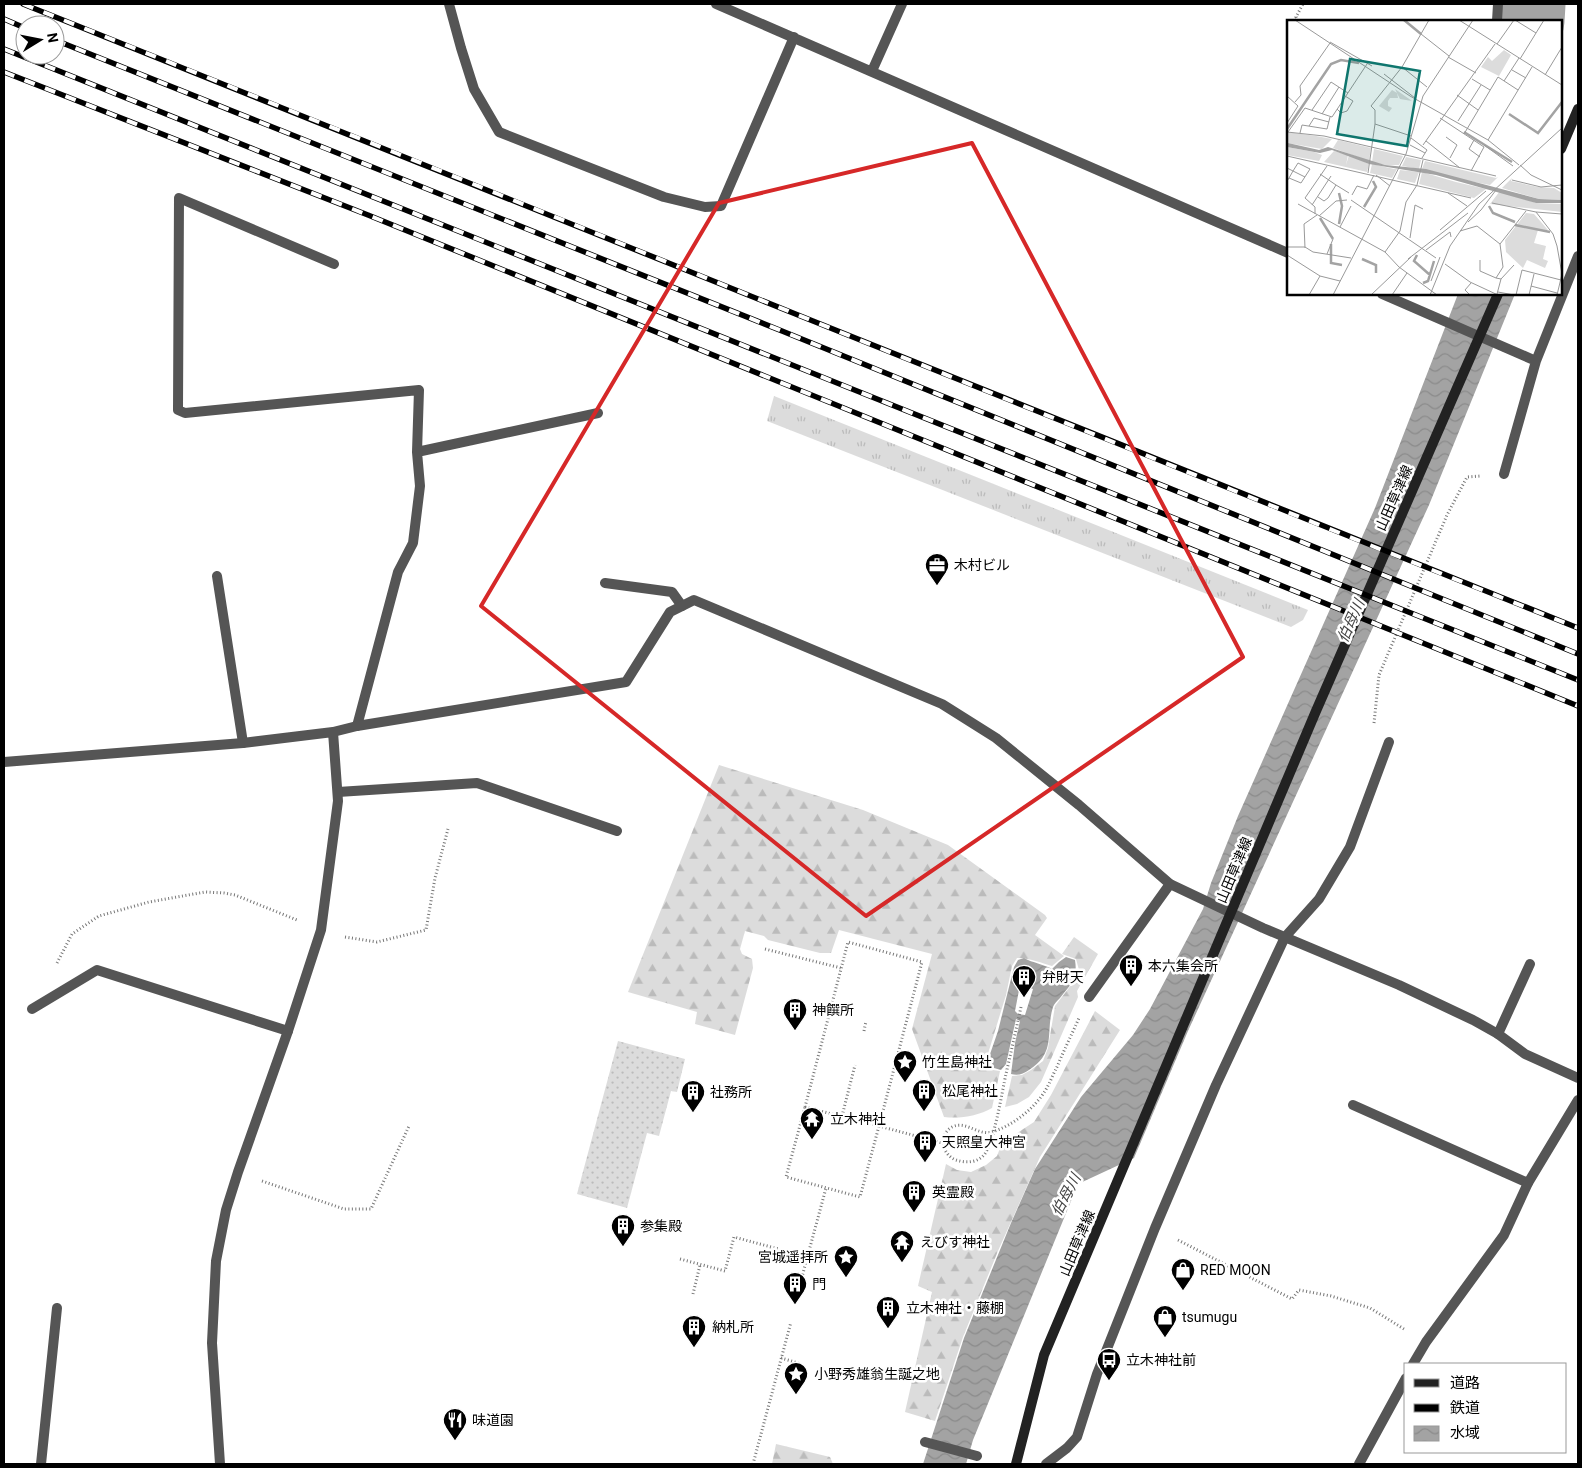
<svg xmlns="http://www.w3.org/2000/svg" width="1582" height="1468" font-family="Roboto,'Noto Sans JP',sans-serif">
<defs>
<pattern id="grass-tufts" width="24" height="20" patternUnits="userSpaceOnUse" patternTransform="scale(1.25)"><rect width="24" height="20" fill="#dcdcdc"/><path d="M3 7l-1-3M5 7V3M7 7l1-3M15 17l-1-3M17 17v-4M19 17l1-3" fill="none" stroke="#bbb"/></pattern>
<pattern id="forest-firs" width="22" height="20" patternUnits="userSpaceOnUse" patternTransform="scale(1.25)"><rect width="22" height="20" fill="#dcdcdc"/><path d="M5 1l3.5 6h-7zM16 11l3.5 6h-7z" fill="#bbb"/></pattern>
<pattern id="garden-dots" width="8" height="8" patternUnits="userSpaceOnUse" patternTransform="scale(1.25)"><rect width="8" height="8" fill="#dcdcdc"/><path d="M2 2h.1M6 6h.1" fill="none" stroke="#bbb" stroke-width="1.8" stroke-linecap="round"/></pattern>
<pattern id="water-waves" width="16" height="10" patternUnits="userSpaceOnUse" patternTransform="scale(1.25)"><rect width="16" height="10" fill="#a3a3a3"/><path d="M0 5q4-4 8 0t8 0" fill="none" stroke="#8b8b8b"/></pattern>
</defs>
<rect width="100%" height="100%" fill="#fff"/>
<path fill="url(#grass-tufts)" d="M774,396l534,214 -5,10 -12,7 -524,-206z"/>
<path fill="url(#forest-firs)" d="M719,765l144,45 85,35 97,70 2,3 -12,17 29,21 -12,10c-9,-3 -27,-9 -35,-8l-5,8 -6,29 -19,62 6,13 7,1 -8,37c-14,8 -32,11 -48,9l-32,-88 20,-75 -93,-24 -8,23h-11l-52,-13 -4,-4 -19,-5 -5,18 2,5 10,5 1,9 -18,67 -40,-11 2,-12 -69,-20z
M1074,937l24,17 -21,37 1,6 -37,85 -12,15 -12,7 -12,3 7,-31 10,-1 9,-5 12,-9 5,-13 7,-42 20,-26 4,-10 -3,-11 -14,-5z
M1095,1011l25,19 -80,127 -42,94 -35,86 -28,84 -30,-9 27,-120 -14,-6 28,-122 11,6 14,2 15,-7 11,-9 5,-13 32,-21 17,-27z
M776,1444l54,13 3,7h-61z"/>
<path fill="url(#garden-dots)" d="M618,1041l67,18 -8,33 -6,-1 -12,45 -12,-3 -20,75 -50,-14z"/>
<path fill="url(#water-waves)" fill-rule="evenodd" d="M1458,294h57l-86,211 -241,526 -54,127 -56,26 -105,256 -7,24h-43l41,-126 47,-115 24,-54 46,-72 52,-62 17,-26 53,-100 8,-26 27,-67 137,-308z
M1066,957l9,3c3,19 -4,24 -15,38 -3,3 -6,6 -7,9 -8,26 4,45 -24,63 -6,4 -11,6 -18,4l4,-31 5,-22 -4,-2 -10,45 -5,6 -7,-2 -5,-11 9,-26 16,-64 4,-7 6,-2c9,5 19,6 28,11l7,-7zM1020,985l13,4 -8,26 -7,-1 -3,-3z"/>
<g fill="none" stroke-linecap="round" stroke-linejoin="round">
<path stroke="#a3a3a3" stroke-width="69" d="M1530,21l1,-17"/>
<path stroke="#777" stroke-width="3" stroke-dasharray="1 2.5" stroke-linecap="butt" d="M1298,21l-2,-4 7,-13
M1374,723l5,-48 68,-160 20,-38 14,-1
M345,937l32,5 49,-12 9,-52 13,-49
M765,949l76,19
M57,963l15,-29 27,-18 50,-14 56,-10 19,1 11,2 62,25
M1021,1007c-5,23 -10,45 -15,67 -4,18 -12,69 -22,81 -7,8 -19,8 -28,5 -14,-5 -18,-25 -4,-33 14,-7 26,9 40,5 20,-6 42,-23 53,-41 5,-8 8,-17 12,-24 7,-17 15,-33 22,-49
M864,1031l2,-10
M805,1107l43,-165 74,20 -43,164 63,17
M805,1107l74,19 -19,71 -74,-20z
M842,1116l13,-51
M262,1181l82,28h27l38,-83
M1178,1240l114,59 7,-9 32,6 39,12 34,21
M680,1259l45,12 9,-34 74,20
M799,1288l27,-100
M693,1294l7,-29
M781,1358l17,5
M753,1464l38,-142"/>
<path stroke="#555" stroke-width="10" d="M1497,21l1,-17
M334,264l-155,-66 -1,212 7,3 234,-23 -2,62 3,34 -7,57 -15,29 -41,154
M417,452l181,-39
M217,576l26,167
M605,583l67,9 10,14
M338,792l139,-9 140,48
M1089,997l81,-113
M32,1009l65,-39 191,61
M1498,1034l32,-70
M1353,1105l175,78
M925,1442l52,14
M41,1464l16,-156"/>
<path stroke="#555" stroke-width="10" d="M449,4l12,44 13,41 25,43 165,65 41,10 16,-1 73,-169
M716,4l572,249
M872,71l30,-67
M1382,294l154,67
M1504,474l32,-113 42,-105
M4,762l239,-19 90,-11 24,-6 269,-44 44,-70 24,-12 248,104 54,34 83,67 91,79 93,44 136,57 74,35 25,14 27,20 53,24
M1413,1364l13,-22 78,-107 24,-52 50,-83
M220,1464l-8,-121 4,-82 10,-51 12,-38 50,-141 33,-101 17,-129 -5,-69
M1046,1464l21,-16 10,-11 20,-63 58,-146 61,-143 69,-148 34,-38 31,-52 39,-105
M1359,1464l47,-86"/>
<path stroke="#222" stroke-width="10" d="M1561,149l17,-40
M1016,1464l28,-109 272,-644 182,-417"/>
<g stroke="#000" stroke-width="5.5">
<path id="rail" d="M23,4c519,206 1036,418 1555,624
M4,19l21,9
M55,40l727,291 796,323
M4,49l1574,631
M4,72l364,143 1210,491"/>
</g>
<use href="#rail" stroke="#fff" stroke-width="4" stroke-dasharray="11" stroke-linecap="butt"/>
</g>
<path fill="none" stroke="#d62828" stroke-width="4" stroke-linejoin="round" d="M972,143l271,514 -377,259 -385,-310 238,-403z"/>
<defs>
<g id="office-pin" transform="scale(1.25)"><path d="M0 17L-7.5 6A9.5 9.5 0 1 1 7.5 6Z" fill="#000" stroke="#fff"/><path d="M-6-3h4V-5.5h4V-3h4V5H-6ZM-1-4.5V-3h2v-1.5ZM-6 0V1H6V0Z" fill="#fff"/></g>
<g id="building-pin" transform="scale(1.25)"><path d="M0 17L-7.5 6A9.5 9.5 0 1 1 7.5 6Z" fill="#000" stroke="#fff"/><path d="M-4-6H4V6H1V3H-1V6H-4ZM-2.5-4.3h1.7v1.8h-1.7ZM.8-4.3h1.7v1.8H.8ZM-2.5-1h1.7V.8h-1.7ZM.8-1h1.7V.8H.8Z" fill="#fff"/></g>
<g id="sight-pin" transform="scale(1.25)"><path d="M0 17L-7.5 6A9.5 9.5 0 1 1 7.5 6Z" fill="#000" stroke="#fff"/><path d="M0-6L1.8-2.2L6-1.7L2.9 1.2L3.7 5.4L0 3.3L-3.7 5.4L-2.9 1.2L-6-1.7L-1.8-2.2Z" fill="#fff"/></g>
<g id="temple-pin" transform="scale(1.25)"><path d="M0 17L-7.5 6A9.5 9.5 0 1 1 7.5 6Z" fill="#000" stroke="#fff"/><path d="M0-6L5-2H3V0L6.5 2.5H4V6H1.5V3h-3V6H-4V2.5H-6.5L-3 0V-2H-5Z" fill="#fff"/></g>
<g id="shop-pin" transform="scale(1.25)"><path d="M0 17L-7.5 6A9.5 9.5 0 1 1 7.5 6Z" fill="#000" stroke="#fff"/><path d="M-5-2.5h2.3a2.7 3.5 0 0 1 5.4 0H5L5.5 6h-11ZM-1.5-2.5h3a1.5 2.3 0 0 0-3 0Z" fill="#fff"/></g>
<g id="bus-pin" transform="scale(1.25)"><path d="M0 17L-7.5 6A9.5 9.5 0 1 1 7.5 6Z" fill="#000" stroke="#fff"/><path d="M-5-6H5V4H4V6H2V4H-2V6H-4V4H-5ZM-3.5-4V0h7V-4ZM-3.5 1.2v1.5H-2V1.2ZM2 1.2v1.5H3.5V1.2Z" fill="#fff"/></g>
<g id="restaurant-pin" transform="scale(1.25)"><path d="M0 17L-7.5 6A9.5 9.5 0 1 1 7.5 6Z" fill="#000" stroke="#fff"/><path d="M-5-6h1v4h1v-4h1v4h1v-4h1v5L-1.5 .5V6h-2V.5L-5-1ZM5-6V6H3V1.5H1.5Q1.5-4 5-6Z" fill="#fff"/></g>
</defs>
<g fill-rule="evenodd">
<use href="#office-pin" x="937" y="565"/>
<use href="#building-pin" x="1131" y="966"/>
<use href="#building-pin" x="1024" y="977"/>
<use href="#building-pin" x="795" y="1010"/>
<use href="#sight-pin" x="905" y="1062"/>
<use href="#building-pin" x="924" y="1091"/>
<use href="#building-pin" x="693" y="1092"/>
<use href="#temple-pin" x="812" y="1119"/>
<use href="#building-pin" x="925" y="1142"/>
<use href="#building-pin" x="914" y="1192"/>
<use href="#building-pin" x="623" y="1226"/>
<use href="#temple-pin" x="902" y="1242"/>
<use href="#sight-pin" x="846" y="1257"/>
<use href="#shop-pin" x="1183" y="1270"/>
<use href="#building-pin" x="795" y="1284"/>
<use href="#building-pin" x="888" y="1308"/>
<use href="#shop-pin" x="1165" y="1317"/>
<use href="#building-pin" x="694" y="1327"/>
<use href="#bus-pin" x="1109" y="1360"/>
<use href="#sight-pin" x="796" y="1374"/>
<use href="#restaurant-pin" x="455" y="1420"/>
</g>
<g text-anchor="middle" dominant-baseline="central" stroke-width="5" stroke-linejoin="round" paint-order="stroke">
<g font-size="14" fill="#000" stroke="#fff">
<text transform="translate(1394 498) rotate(-66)">山田草津線</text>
<text transform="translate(1234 870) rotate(-67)">山田草津線</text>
<text transform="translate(1077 1243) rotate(-67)">山田草津線</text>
</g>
<g font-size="14" fill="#000" stroke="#fff" text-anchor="start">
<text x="954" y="565">木村ビル</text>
<text x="1148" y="966">本六集会所</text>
<text x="1042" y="977">弁財天</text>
<text x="812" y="1010">神饌所</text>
<text x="922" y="1062">竹生島神社</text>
<text x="942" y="1091">松尾神社</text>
<text x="710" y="1092">社務所</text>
<text x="830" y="1119">立木神社</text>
<text x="942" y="1142">天照皇大神宮</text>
<text x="932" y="1192">英霊殿</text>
<text x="640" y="1226">参集殿</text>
<text x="920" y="1242">えびす神社</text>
<text x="828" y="1257" text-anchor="end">宮城遥拝所</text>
<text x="1200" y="1270">RED MOON</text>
<text x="812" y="1284">門</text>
<text x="906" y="1308">立木神社・藤棚</text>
<text x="1182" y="1317">tsumugu</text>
<text x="712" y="1327">納札所</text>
<text x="1126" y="1360">立木神社前</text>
<text x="814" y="1374">小野秀雄翁生誕之地</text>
<text x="472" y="1420">味道園</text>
</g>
<g font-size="15" font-style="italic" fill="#444" stroke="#fff">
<text transform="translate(1351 621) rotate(-66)">伯母川</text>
<text transform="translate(1066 1195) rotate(-62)">伯母川</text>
</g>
</g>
<g transform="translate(1287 20)">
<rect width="275" height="275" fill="#fff"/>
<path d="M0,112l29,4 16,3 -10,10 -35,-6zM51,120l33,8 -2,13 -36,-13zM0,127l27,5 8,3 -3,6 -32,-6zM87,129l29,7 -4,9h-14l-13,-3zM47,131l14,4 -2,10 3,-10 20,9 -2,8 -43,-10zM119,137l15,3 -2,9 -17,-3zM138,141l71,17 2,-1 -8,8 -26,-5 -42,-11zM85,144l22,5h3l-5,9 -22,-5zM113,150l19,2 -4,11 -18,-4zM135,152l34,10 30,7 -12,9 -55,-14zM225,158l-1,3 27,6 16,1 8,5v7l-23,-1 -37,-11zM213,171l36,12 26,1v8l-72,-8z" fill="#dcdcdc"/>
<path d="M108,69l17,12 -12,-2 -3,-6 1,5h-8l-2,3v5l4,2 -3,4 -10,-6 13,-16 5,3z" fill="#dcdcdc"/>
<path d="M239,193l8,1 14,16h-10l-4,13 12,3 -3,13 5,2 -3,7 -18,-8 -4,8 -17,-16 -1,-12z" fill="#dcdcdc"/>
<path d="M217,30l7,5 -12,21 -18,-9 7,-10 4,4z" fill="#dcdcdc"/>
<path d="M1,123l31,7 9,-3 57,18 41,4 113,30 23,1v3h-26l-100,-28 -67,-11 -37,-14 -12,3 -33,-6z" fill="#a3a3a3"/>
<path fill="none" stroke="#a3a3a3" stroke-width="2.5" d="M117,0l17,14M222,94l29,19 24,-31M0,109l44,-65 10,-4 18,3M177,112l48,30M202,186l4,7 22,9M77,187l12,-20 -3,-6M33,198l13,21M52,204l3,-18 -3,-13M228,205l35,7M44,224v19l11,2M130,235l-3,6 16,14M75,239l14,6v8M136,263l5,-2 6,-20"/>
<path fill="none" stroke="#999" stroke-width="1" d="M8,0l115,76 78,44 31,25M172,0l103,65M228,0l21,13M134,14l28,22M43,22l42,24M210,24l17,-24M161,37l28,16M233,39l24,-39M115,47l25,20M225,50l14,8M97,54l31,24M258,55l17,-28M185,59l18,11M217,61l15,-23M170,75l21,15M0,76l11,10 -11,17M8,82l6,-7 -1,-9 30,-43M50,89l4,4 6,-2 6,-10 -8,-5M25,90l19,-28 17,11M35,94l17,-27M153,98l44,29 -13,24M171,101l23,-36M88,104l36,12M22,106l5,-8 15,4M0,112l37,4 172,40M1,112l17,-24 27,9 35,-53M13,113l2,-8 25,4 3,-12M177,114l34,-57 20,13M159,117l11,8 -7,13M124,118l16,12 -5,8M187,120l-5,9 11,8M201,120l44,-73M139,121l34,27M123,125l15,8M136,125l72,-101M197,125l29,21M0,136l184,42M233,145l11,10 31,15M0,148l18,9M81,153l7,-49v-14l-4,-4 31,-39 27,-47M89,155l14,11M225,160l29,7 21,-2M0,161l2,-3 4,-7 5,-8 12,6 -9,14 -12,-5M49,165l13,8M161,173l19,13M65,175l5,-9 10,3 7,-14M31,177l6,4 4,-3 8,-13 -16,-11M64,180l85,58M205,183l44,9 26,2M11,184l87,48 14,15 38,28M25,185l19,-29M249,192l17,22 4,12 5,28 -5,21M28,194v-7l-10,-9 22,-32M32,196l17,-15 11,-1M181,202l13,-12 15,-20M190,206l23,18 3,23 -7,11 5,1M53,207l11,-21M153,210l46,-39M173,211l17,-5M123,218l5,-33 8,4M213,224l26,-33M0,227h18l8,5 38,6M18,228l-1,-24 13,-9M139,230l24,-18 1,5M98,232l15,-21 6,-29 11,-17 6,-25M40,234l6,-15M0,235l33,21 20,5M121,239l60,-46M193,240v11l16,7M158,244l25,18 28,13M144,261l9,-24M244,266l26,7M211,272l16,3M210,274l4,-15 13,-14M22,275l11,-19M46,275l73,-141 17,-58 50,-76M84,275l40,-38M105,275l15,-22M143,275l20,-49 29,-42 83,-76M183,275l-5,-5 6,-7M229,275l6,-25 39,10M242,275l5,-21"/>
<path fill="#0f766e" fill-opacity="0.15" stroke="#0f766e" stroke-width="2.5" d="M63,39l70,12 -13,75 -70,-12z"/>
<rect width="275" height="275" fill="none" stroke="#000" stroke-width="2.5"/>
</g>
<rect width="1582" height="1468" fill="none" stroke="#000000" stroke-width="10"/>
<rect x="1404" y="1363" width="162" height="90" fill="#ffffff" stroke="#999999"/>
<rect x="1414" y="1379" width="25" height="8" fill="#222222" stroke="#999999"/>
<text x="1450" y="1388" font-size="15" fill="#000000">道路</text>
<rect x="1414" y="1404" width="25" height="8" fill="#000000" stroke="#999999"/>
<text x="1450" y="1413" font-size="15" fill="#000000">鉄道</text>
<rect x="1414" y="1426" width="25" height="15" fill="url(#water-waves)" stroke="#999999"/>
<text x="1450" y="1438" font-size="15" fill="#000000">水域</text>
<g transform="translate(40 40) rotate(80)"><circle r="24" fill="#ffffff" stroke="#999999"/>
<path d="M0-4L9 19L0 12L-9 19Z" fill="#000000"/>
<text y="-8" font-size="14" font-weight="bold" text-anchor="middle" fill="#000000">N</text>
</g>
</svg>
